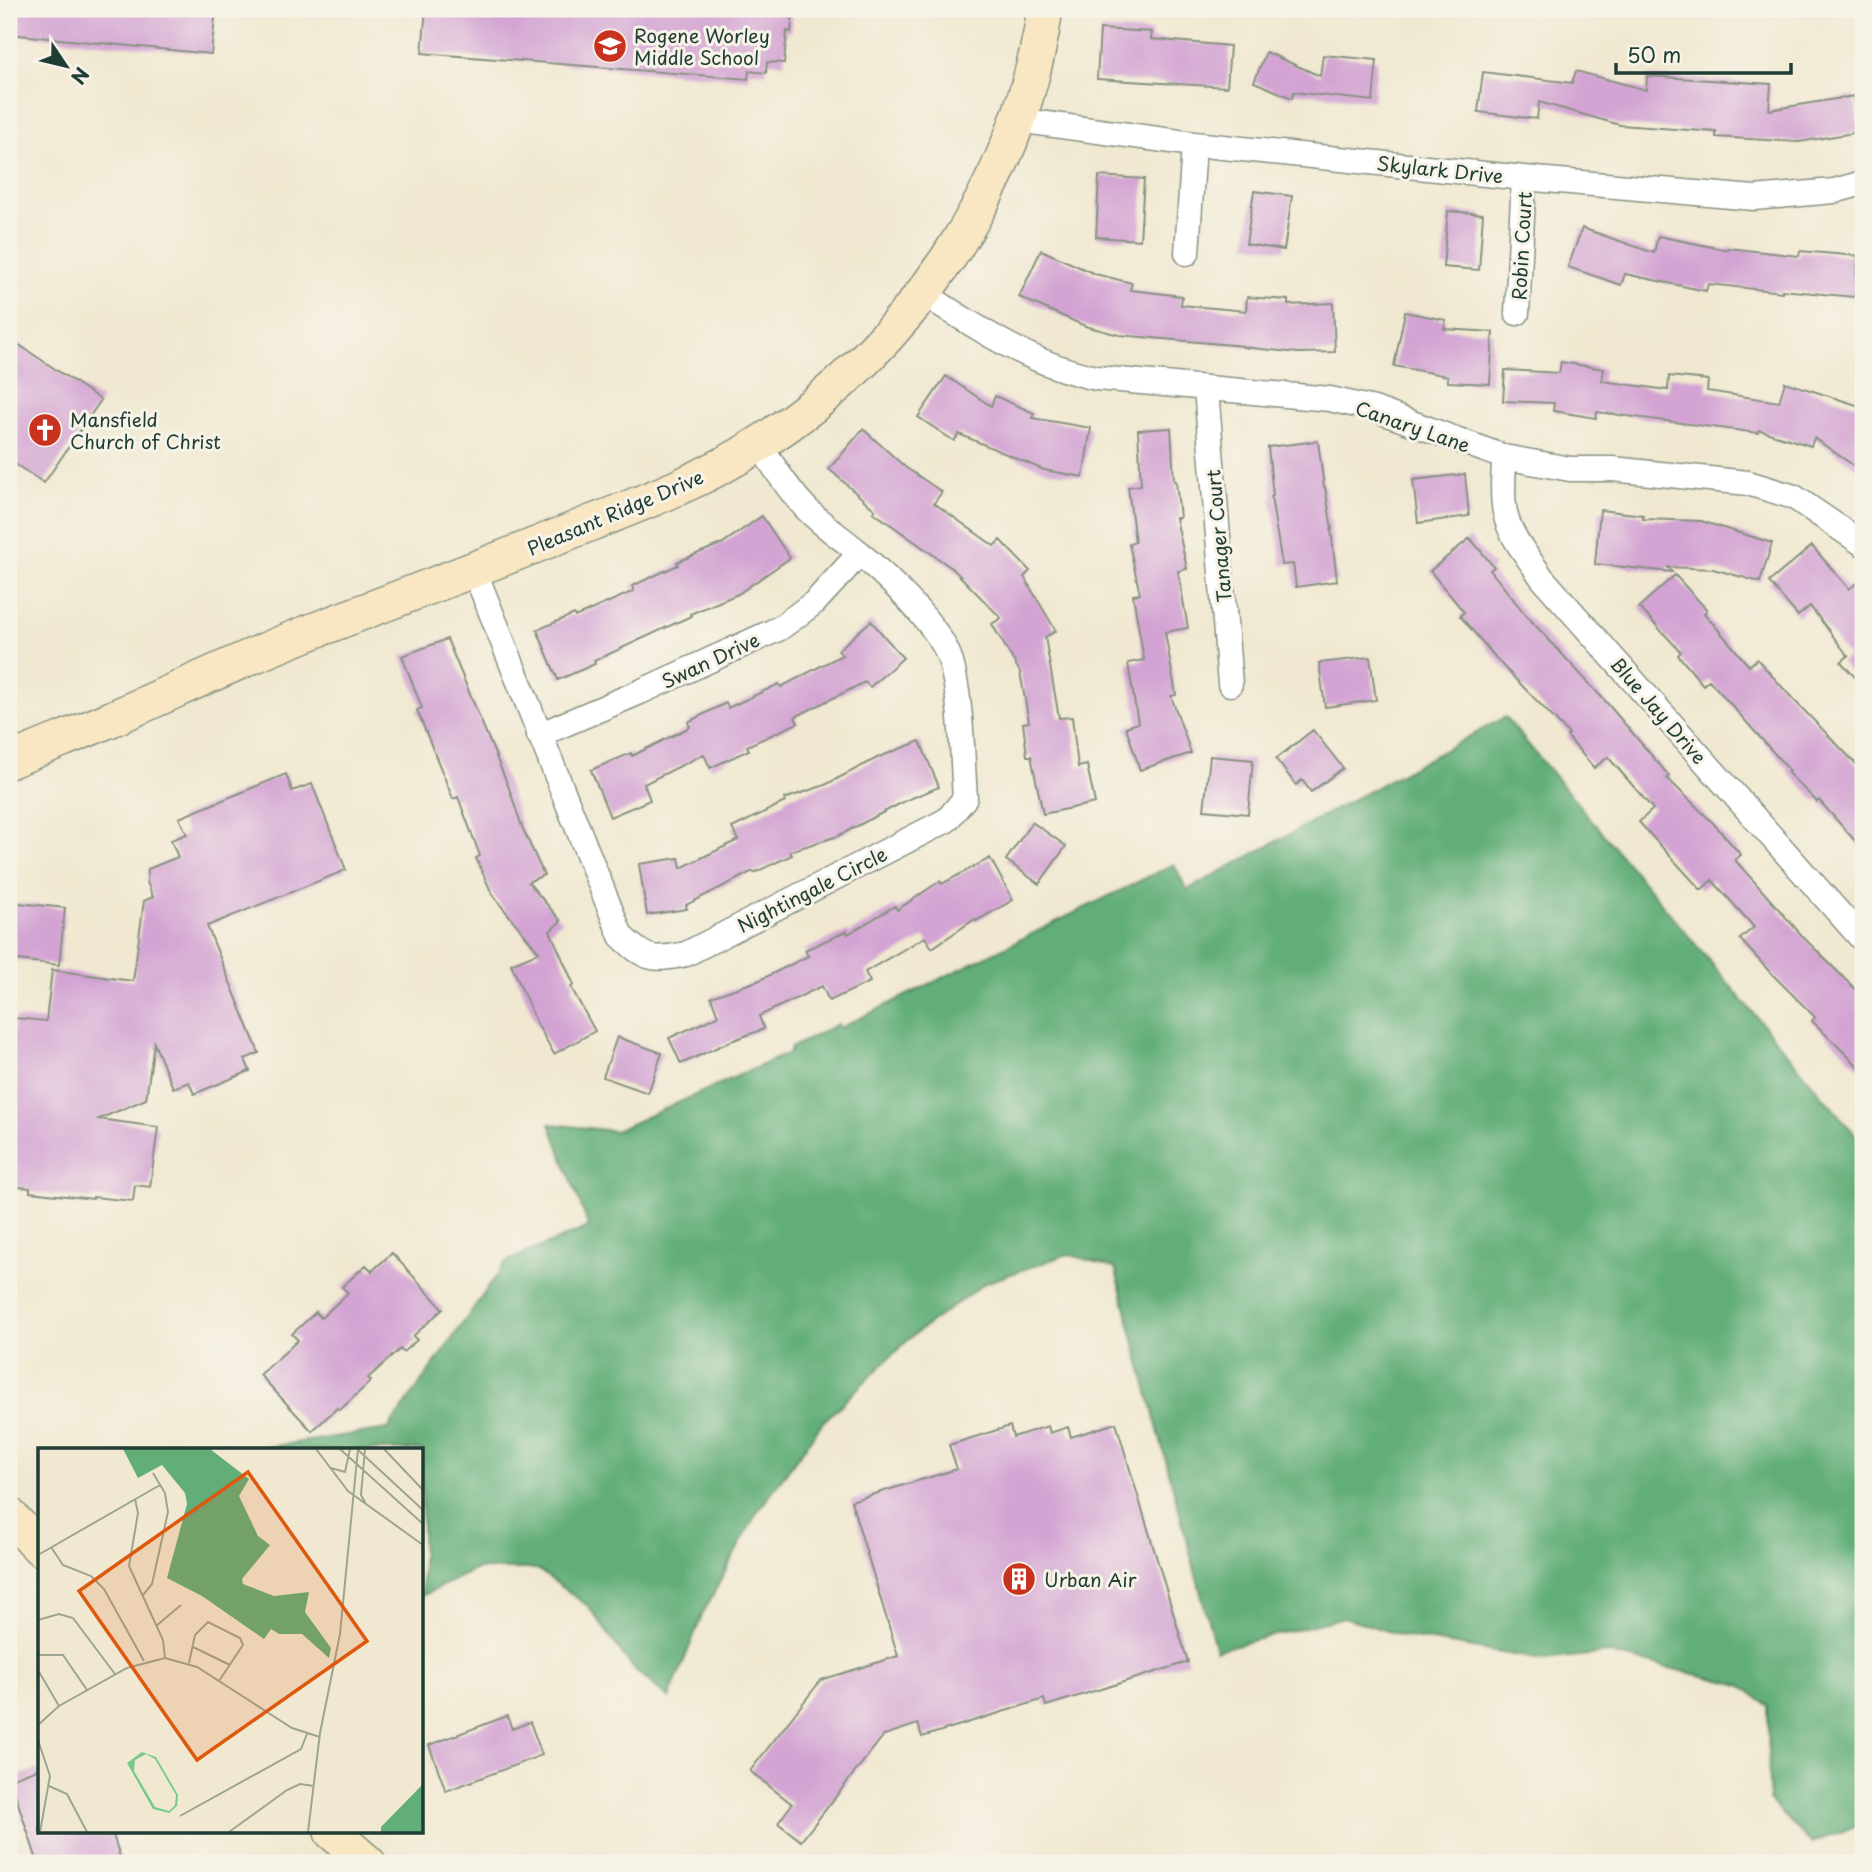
<svg xmlns="http://www.w3.org/2000/svg" width="1872" height="1872" font-family="'Playpen Sans',sans-serif">
<rect width="100%" height="100%" fill="#f7f3e8"/>
<filter id="ink" filterUnits="userSpaceOnUse"><feTurbulence type="fractalNoise" baseFrequency=".0143" numOctaves="2"/><feDisplacementMap in="SourceGraphic" scale="14" xChannelSelector="R" yChannelSelector="G"/><feConvolveMatrix kernelMatrix="1 2 1 2 8 2 1 2 1" color-interpolation-filters="sRGB"/></filter>
<filter id="wash" filterUnits="userSpaceOnUse"><feTurbulence type="fractalNoise" baseFrequency=".00686" numOctaves="4" result="noise"/><feDisplacementMap in="SourceGraphic" scale="28" xChannelSelector="R" yChannelSelector="G"/><feGaussianBlur stdDeviation="1.57" result="paint"/><feColorMatrix in="noise" values="0 0 0 0 0 0 0 0 0 0 0 0 0 0 0 0 0 1.4 0 .05"/><feComposite in="paint" operator="in"/></filter>
<g filter="url(#wash)">
<rect width="100%" height="100%" fill="#f0e8d0"/>
<path fill="#62ae78" stroke="#407656" stroke-width="2" d="M1505,717l358,427 -1,680 -51,19 -42,-43 -1,-94 -27,-21 -135,-32 -63,7 -140,-24 -59,-19 -128,33 -101,-382 -47,-14 -83,29 -74,54 -88,85 -67,92 -53,99 -34,85 -37,-31 -44,-61 -51,-37h-61l-54,27v-146h-174l140,-21 119,-168 82,-34 -39,-103 65,7 176,-79 -1,-4 48,-24 2,4 334,-164 13,26z"/>
<g id="blocks">
<path fill="#d3a4d3" d="M9,9h207l-5,45 -202,-20z
M426,9h367l-2,23 -4,-1 -3,32 -17,-1 -1,11 -17,-2 -1,8 -326,-26z
M1100,29l52,3 -1,7 79,7 -3,41 -130,-8z
M1266,52l54,24 3,-21 54,5 -4,41 -79,-9 -2,6 -38,-16z
M1576,71l70,19 1,-14 124,8 -2,26 85,-14 6,36 -61,10 -83,-5v-5l-96,-7 -81,-23 -2,17 -59,-7 5,-40 89,11z
M1099,176l45,3 -4,61 -44,-3z
M1254,191l38,5 -8,54 -38,-6z
M1448,211l35,3 -4,56 -36,-3z
M1582,228l72,25 4,-17 69,14 1,-2 71,8 1,-5 58,5 -4,41 -72,-7v2l-74,-8 -2,7 -81,-17 -4,11 -53,-18z
M1041,250l54,24 37,9 -2,7 52,6 -1,9 65,6 1,-14 41,3v5l45,-2 2,49 -37,1 -55,-6v-1l-124,-11 -34,-9 -66,-29z
M1405,312l41,8 -2,9 49,3 -3,52 -42,-2v-6l-54,-10z
M9,338l92,62 -57,83 -35,-23z
M1561,362l43,7 -2,12 66,9 1,-14 39,4 -1,11 72,11 6,-20 78,25v65l-49,-34 -3,8 -52,-16 -1,3 -161,-21 -1,6 -43,-7 1,-8 -51,-2 2,-31 54,3z
M946,376l45,30 4,-10 39,17 -2,5 59,10 -8,49 -39,-7 -85,-36 -5,7 -36,-24z
M1171,428l3,53h2l4,37h-4l11,51 -9,2 10,57 -23,4 11,63 -5,1 20,57 -51,17 -14,-43 12,-4 -10,-60 16,-3 -11,-65 7,-1 -11,-50 6,-2 -7,-55 13,-2 -3,-55z
M863,429l42,38 37,25 -8,11 60,43 6,-6 30,31 -6,6 32,54 -11,6 14,81 13,-1 6,50 9,-2 8,38 -52,11 -12,-58h-4l-4,-33 6,-1 -9,-50 -28,-48 9,-6 -48,-49 -80,-57 2,-2 -46,-41z
M1318,441l6,46h1l7,42h-1l6,52 -41,6 -3,-23 -11,1 -11,-68 2,-1 -5,-49z
M1465,474l4,42 -51,7 -5,-43z
M1600,510l43,5v4l58,2 71,22 -12,39 -47,-13 -45,-2 4,5 -77,-8z
M762,516l28,42 -52,36 -48,20 1,2 -97,45 1,3 -37,16 -21,-50 37,-16 1,3 59,-26 -2,-5 46,-21 -1,-3 46,-19z
M1470,538l24,29 -4,3 36,45 81,88 62,73 -2,2 46,45 28,32 -6,5 71,80 57,57v74l-51,-50 3,-4 -46,-46 -29,-32 14,-12 -42,-47 -11,10 -62,-68 14,-13 -45,-52 -14,11 -27,-32 2,-2 -67,-69 -42,-49 4,-4 -34,-41z
M1812,546l37,43 14,-10v107l-22,-24 7,-6 -38,-50 -12,10 -29,-34z
M1675,575l32,35 -3,3 45,53 8,-7 35,39 71,73v79l-44,-50 -2,2 -30,-30 2,-2 -80,-90 -6,5 -25,-30 3,-3 -42,-45z
M871,621l32,37 -33,29 -5,-5 -70,35 3,6 -51,23 2,4 -39,18 -6,-14 -60,30 6,16 -40,17 -19,-47 40,-17 1,3 58,-29 -2,-5 38,-19 2,5 51,-24 2,3 61,-32 -4,-5z
M447,639l62,149 13,39 22,48 -16,7 33,39 -11,10 24,54 -3,2 24,44 -41,23 -18,-32 -25,-58 28,-12 -46,-56 -17,-38 4,-2 -22,-59 -5,2 -36,-89 5,-2 -20,-52z
M1370,657l6,43 -51,7 -6,-44z
M1313,730l30,38 -32,24 -9,-12 -6,5 -20,-26z
M920,741l19,46 -32,13 -69,36 -48,15 2,4 -38,18 -1,-2 -67,34 1,4 -40,6 -8,-51 40,-6 2,10 57,-28 -6,-12 53,-26 -1,-3 41,-14 54,-28z
M1210,756l43,4 -5,54 -44,-4z
M286,774l6,17 20,-7 34,86 -139,56 52,127 -14,6 5,12 -56,23 -5,-12 -16,6 -19,-45 -8,56 -47,20 59,8 -8,60 -15,-2 -2,16 -40,-4v2l-63,-7v-4l-21,-2v-135l6,-33 31,3 6,-51 81,11 11,-80 9,-4 -6,-15 1,-13 30,-12 -7,-17 16,-6 -8,-16z
M1032,822l34,24 -27,38 -33,-24z
M990,858l23,42 -37,21 -1,-2 -43,29 -7,-11 -60,35 5,10 -41,19 -7,-15 -63,30 5,13 -33,12 -50,23 -12,-26 49,-22 -7,-19 49,-17 48,-24 -3,-6 42,-19 1,3 47,-28 2,4 43,-29 2,3z
M9,902l56,6 -6,57 -50,-6z
M617,1037l45,16 -14,40 -45,-16z
M392,1253l51,56 -30,27 4,4 -14,12 -3,-3 -32,29 3,3 -31,29 -3,-2 -25,23 -52,-56 38,-35 -6,-6 24,-22 5,6 27,-25 -6,-6 24,-22 6,6z
M1116,1423l72,239 -142,44 -2,-7 -122,38 -4,-13 -34,11 -83,106 -23,-18 14,-19 -42,-33 71,-91 77,-24 -47,-155 106,-32 -8,-24 61,-19 3,11 35,-11 2,7 18,-6 3,10z
M507,1716l5,13 18,-7 12,33 -96,36 -17,-46z
M40,1768v64h72l10,31h-84l-28,-84z"/>
</g>
</g>
<g filter="url(#ink)">
<use href="#blocks" fill-opacity="0" stroke="#889282" stroke-width="2"/>
<g fill="none" stroke-linecap="round" stroke-linejoin="round">
<g stroke="#889282" stroke-width="27">
<path id="street" d="M1017,120l177,24 330,34 230,20 80,-7 29,-8
M1187,253l7,-109
M923,293c55,36 109,72 174,85l233,21 44,10 130,48 66,12h42l136,14 46,14 69,47
M1517,313l7,-135
M1206,389l24,295
M1504,457c0,18 -3,37 1,55 4,24 24,46 37,66l321,362
M474,570l147,366c25,24 32,25 65,18l261,-134 18,-22c-3,-42 -3,-99 -15,-139 -11,-34 -66,-85 -94,-109 -17,-14 -38,-28 -53,-45 -17,-18 -30,-40 -44,-61
M539,735l101,-43 140,-64 35,-26 45,-49"/>
</g>
<g stroke="#889282" stroke-width="38">
<path id="secondary" d="M9,761c33,-14 67,-27 100,-41 71,-31 140,-65 212,-92 87,-33 174,-66 260,-101 61,-24 123,-47 178,-83 150,-96 261,-258 286,-435
M9,1515l31,33
M332,1832l36,31"/>
</g>
<use href="#street" stroke="#fff" stroke-width="24"/>
<use href="#secondary" stroke="#f9e7c3" stroke-width="35"/>
</g>
</g>
<defs>
<g id="school-disc" transform="scale(1.75)"><circle r="9.5" fill="#c8321e" stroke="#f7f3e8"/><path d="M0-5L7-2L0 1L-7-2ZM-4 1L0 2.5L4 1V4Q0 6-4 4Z" fill="#fff"/></g>
<g id="church-disc" transform="scale(1.75)"><circle r="9.5" fill="#c8321e" stroke="#f7f3e8"/><path d="M-1.2-6h2.4v3.5h3.3v2.4h-3.3V6h-2.4V-.1h-3.3v-2.4h3.3Z" fill="#fff"/></g>
<g id="building-disc" transform="scale(1.75)"><circle r="9.5" fill="#c8321e" stroke="#f7f3e8"/><path d="M-4-6H4V6H1V3H-1V6H-4ZM-2.5-4.3h1.7v1.8h-1.7ZM.8-4.3h1.7v1.8H.8ZM-2.5-1h1.7V.8h-1.7ZM.8-1h1.7V.8H.8Z" fill="#fff"/></g>
</defs>
<g fill-rule="evenodd">
<use href="#school-disc" x="610" y="46"/>
<use href="#church-disc" x="45" y="430"/>
<use href="#building-disc" x="1019" y="1579"/>
</g>
<g text-anchor="middle" dominant-baseline="central" stroke-width="6" stroke-linejoin="round" paint-order="stroke">
<g font-size="19" fill="#1f3d34" stroke="#f7f3e8" text-anchor="start">
<text x="634" y="35">Rogene Worley<tspan x="634" dy="22">Middle School</tspan></text>
<text x="70" y="419">Mansfield<tspan x="70" dy="22">Church of Christ</tspan></text>
<text x="1044" y="1579">Urban Air</text>
</g>
<g font-size="19" fill="#1f3d34" stroke="#f7f3e8">
<text transform="translate(1440 169) rotate(6)">Skylark Drive</text>
<text transform="translate(1521 246) rotate(-87)">Robin Court</text>
<text transform="translate(1413 426) rotate(19)">Canary Lane</text>
<text transform="translate(615 512) rotate(-23)">Pleasant Ridge Drive</text>
<text transform="translate(1218 536) rotate(-95)">Tanager Court</text>
<text transform="translate(710 660) rotate(-25)">Swan Drive</text>
<text transform="translate(1659 710) rotate(49)">Blue Jay Drive</text>
<text transform="translate(812 889) rotate(-27)">Nightingale Circle</text>
</g>
</g>
<g transform="translate(38 1448)">
<rect width="385" height="385" fill="#f0e8d0"/>
<path d="M104,304l14,5 22,38 -1,11 -8,7 -16,-4 -26,-46zM108,306l9,5 21,36 -1,10 -6,6 -14,-4 -21,-36 1,-11z" fill="#78ca8c" fill-rule="evenodd"/>
<path d="M85,1h87l39,30 -10,17 19,40 12,9 -28,34 1,5 31,12 35,-4 -4,20 26,36 -2,10 -27,-24h-23l-8,-5 -7,10 -62,-43 -35,-18 20,-74 -2,-11 -23,-28 -24,13zM385,336v48h-42v-5z" fill="#62ae78"/>
<path fill="none" stroke="#9ca492" stroke-width="2" d="M278,1l32,42 75,54M302,1l83,75M319,1l66,61M327,1l-4,46 5,9M346,1l39,41M293,20l14,4 5,-23M97,51l3,14 -9,53 34,74 2,18M13,99l12,18 28,11 13,13 40,72M0,107l122,-70M105,147l9,-11 16,-72 -3,-19 -12,-20M0,172l21,-6 14,4 42,56M118,178l25,-21M155,199l37,18M0,207h25l24,35M151,215l6,-28 13,-13 32,16 3,7 -24,36M0,222l21,36M0,277l21,-19 68,-38 38,-10 32,9 95,61 28,9M0,292l12,36 -10,56M11,338l18,8 20,38M142,368l121,-67 6,-15M191,384l58,-42 13,-6 14,2M270,384l12,-99 20,-99 18,-185"/>
<path fill="#de580e" fill-opacity="0.15" stroke="#de580e" stroke-width="3.5" d="M210,24l119,169 -170,119 -118,-169z"/>
<rect width="385" height="385" fill="none" stroke="#1f3d34" stroke-width="3.5"/>
</g>
<rect width="1872" height="1872" fill="none" stroke="#f7f3e8" stroke-width="35"/>
<g transform="translate(66 66) rotate(125)" stroke="#f7f3e8" stroke-width="5" paint-order="stroke">
<path d="M0-5L12 26L0 18L-12 26Z" fill="#1f3d34"/>
<text y="-10" font-size="19" font-weight="bold" text-anchor="middle" fill="#1f3d34">N</text>
</g>
<path d="M1616 63v10h175v-10" fill="none" stroke="#1f3d34" stroke-width="3.5"/>
<text x="1627" y="63" font-size="21" fill="#1f3d34" stroke="#f7f3e8" stroke-width="5" paint-order="stroke">50 m</text>
</svg>
